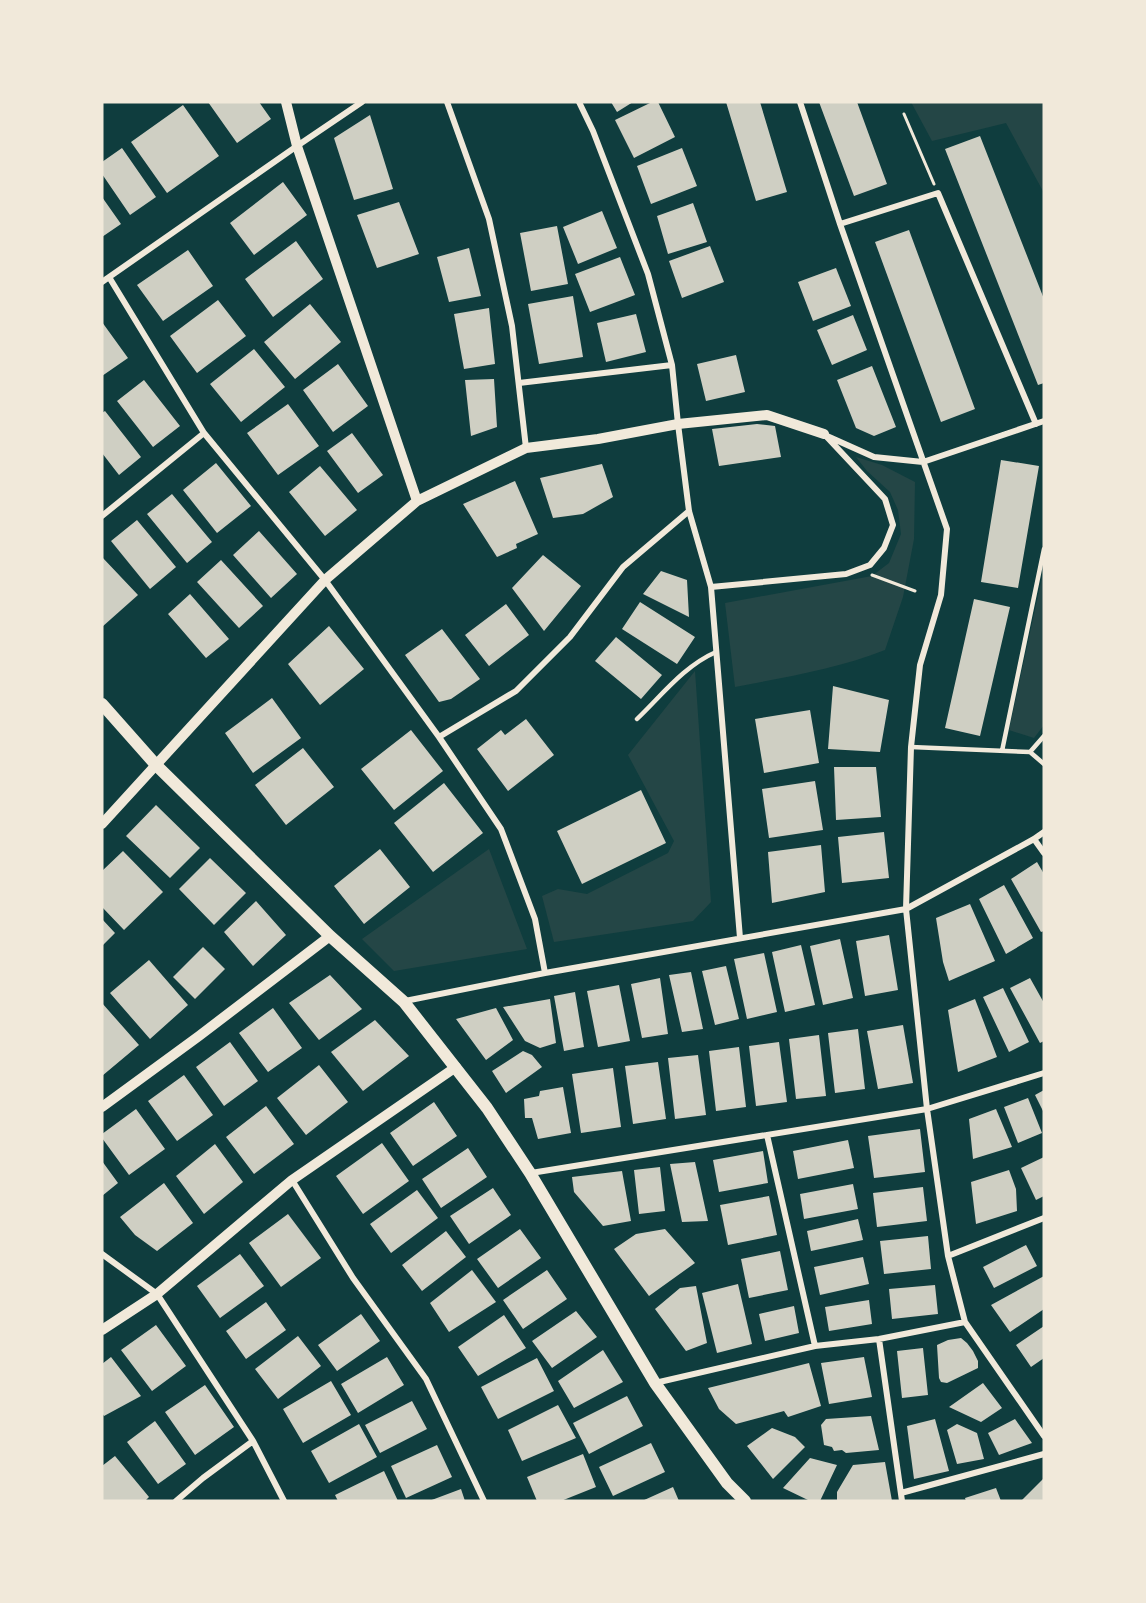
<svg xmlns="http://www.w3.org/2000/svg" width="1146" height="1603" font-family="'PT Sans',sans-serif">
<rect width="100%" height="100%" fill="#0f3d3e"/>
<path fill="#244646" d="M911,102h133v91l-38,-70 -74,18z
M856,457l26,8 33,17 -1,57 -11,58 -18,53c-48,19 -99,27 -150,37l-10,-84 147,-27 17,-13 12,-29 -3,-24 -8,-18 -23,-21z
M1044,568v157l-10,13 -25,-8z
M695,671l16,231 -18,19 -139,21 -12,-46 16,-7 29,5 81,-41 6,-12 -46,-86z
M489,849l38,100 -133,22 -32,-32z"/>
<path fill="#cfcfc3" d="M208,102h51l12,17 -34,24z
M611,102h22l-16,10z
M652,102h6l17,35 -41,21 -19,-38z
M726,102h34l27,90 -31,9z
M819,102h38l30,82 -33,12z
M183,105l36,51 -52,37 -36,-51z
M370,115l23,74 -39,11 -20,-62z
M980,136l64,163v84l-6,2 -93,-236z
M122,148l34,49 -26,18 -28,-41v-12z
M682,148l15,38 -46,18 -14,-38z
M283,182l24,33 -53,40 -24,-32z
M102,197l19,27 -19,13z
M399,202l20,52 -42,14 -20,-53z
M693,203l14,39 -39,12 -11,-38z
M602,211l15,37 -39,16 -15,-37z
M557,226l11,58 -37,7 -11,-58z
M909,230l66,179 -34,13 -66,-180z
M296,241l27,38 -50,38 -28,-38z
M710,246l14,36 -42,16 -13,-37z
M469,248l12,48 -32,6 -12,-45z
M188,250l25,36 -50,35 -26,-36z
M620,257l15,38 -45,17 -15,-38z
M836,268l15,38 -38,15 -15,-39z
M573,296l10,61 -44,7 -11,-60z
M218,300l28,36 -49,37 -27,-37z
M310,304l31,38 -46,37 -31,-37z
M489,308l6,56 -31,5 -10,-55z
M636,314l10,38 -40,10 -9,-39z
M853,315l14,35 -35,15 -15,-35z
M102,322l26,36 -26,18z
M254,349l31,38 -44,35 -31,-38z
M736,355l9,37 -39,9 -9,-37z
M338,364l30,42 -35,26 -30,-42z
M872,366l24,61 -22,9 -18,-8 -19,-48z
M494,379l3,48 -26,9 -6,-56z
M144,380l36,46 -27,21 -36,-46z
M288,404l31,42 -41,29 -31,-42z
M105,411l36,46 -22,18 -17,-22v-40z
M757,424l18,2 6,31 -62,9 -7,-37z
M352,433l31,42 -25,18 -31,-42z
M1001,460l38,6 -21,122 -37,-6z
M216,463l35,43 -34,27 -34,-43z
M602,464l11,33 -30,17 -30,4 -13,-40z
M320,466l37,44 -32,26 -36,-44z
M515,481l23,53 -22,10 1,4 -20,9 -34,-53z
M172,494l40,48 -25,21 -40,-49z
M137,520l39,47 -26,22 -39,-48z
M259,531l38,43 -26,24 -38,-43z
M543,555l38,31 -37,45 -32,-43z
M102,557l36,38 -36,32z
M221,560l42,46 -24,22 -42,-46z
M661,571l26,9 2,37 -46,-23z
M190,594l39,45 -23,19 -38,-44z
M974,599l36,8 -30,129 -35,-8z
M640,602l55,35 -18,27 -55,-35z
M506,604l23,31 -40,31 -24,-31z
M329,626l35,43 -44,36 -32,-41z
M442,629l38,50 -29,20 -12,3 -34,-47z
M616,637l46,38 -21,24 -46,-38z
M833,686l56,14 -9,52 -52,-3z
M272,698l29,40 -48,35 -28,-40z
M810,710l9,53 -55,10 -9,-54z
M526,719l28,36 -46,36 -31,-42 24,-19 4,5z
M411,730l32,41 -49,39 -33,-41z
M303,748l31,39 -48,38 -31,-40z
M834,767h42l5,50 -45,3z
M815,781l8,49 -54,8 -7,-49z
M444,783l39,50 -50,39 -39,-49z
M641,790l25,53 -84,41 -25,-53z
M156,805l44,43 -30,30 -44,-42z
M884,832l5,46 -47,5 -4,-46z
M821,845l4,47 -53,11 -4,-51z
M380,849l30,38 -46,37 -30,-38z
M123,851l40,41 -39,38 -22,-23v-36z
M210,858l36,35 -32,32 -35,-36z
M1037,862l7,12v57l-3,1 -30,-53z
M1004,885l29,53 -27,16 -27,-55z
M256,901l30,34 -33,31 -29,-34z
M970,904l25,57 -46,20 -6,-19 -7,-44z
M102,919l13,14 -13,13z
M889,935l9,55 -33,6 -9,-55z
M840,939l13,59 -30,7 -13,-59z
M801,945l14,60 -30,7 -13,-60z
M203,947l22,22 -30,30 -22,-22z
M764,953l13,59 -30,7 -13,-60z
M149,960l39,45 -38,34 -40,-46z
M726,966l13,53 -24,6 -13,-54z
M691,972l12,57 -21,3 -13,-57z
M330,975l32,34 -43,31 -30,-37z
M660,978l8,56 -26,4 -11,-54z
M1030,978l14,25v38l-4,2 -30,-55z
M619,985l11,56 -32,6 -11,-56z
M1003,988l26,54 -20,10 -26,-55z
M575,992l9,55 -20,4 -10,-55z
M550,999l6,44 -16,5 -15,-7 -22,-34z
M975,999l22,58 -39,15 -10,-62z
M102,1003l37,42 -37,31z
M273,1008l29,40 -34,24 -29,-39z
M496,1008l17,32 -27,20 -30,-41z
M375,1020l34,36 -46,35 -32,-39z
M903,1025l10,58 -35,6 -11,-58z
M858,1029l7,60 -30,4 -7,-60z
M819,1035l7,61 -30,3 -7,-60z
M230,1042l28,39 -34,25 -28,-39z
M779,1042l8,60 -31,4 -7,-60z
M739,1047l7,60 -30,4 -7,-60z
M523,1051l9,4 10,12 -36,26 -14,-22z
M698,1055l8,60 -31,4 -7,-61z
M658,1062l8,57 -33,5 -8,-58z
M319,1065l29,37 -42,33 -29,-37z
M613,1068l8,59 -40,6 -9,-59z
M184,1075l29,40 -36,26 -29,-40z
M563,1087l8,46 -33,6 -6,-21h-7l-1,-19 15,-3 1,-5z
M1044,1090v23l-9,-18z
M1028,1098l14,35 -24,10 -14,-36z
M434,1102l23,34 -44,30 -23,-33z
M266,1106l28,38 -40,30 -28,-37z
M136,1109l29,40 -36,26 -27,-37v-4z
M996,1109l16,38 -39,12 -4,-40z
M920,1129l5,43 -51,6 -6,-42z
M848,1140l6,28 -56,11 -5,-28z
M382,1143l27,38 -46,33 -27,-38z
M215,1144l28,38 -39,32 -28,-38z
M468,1148l19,29 -46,31 -19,-29z
M763,1151l5,32 -49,9 -6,-32z
M1044,1157v39l-8,4 -15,-32z
M102,1161l16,22 -16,13z
M695,1162l13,59 -26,1 -12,-58z
M660,1167l5,44 -26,3 -5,-44z
M1009,1170l7,19 1,22 -41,13 -5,-42z
M622,1171l9,50 -28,5 -29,-34 -2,-15z
M164,1183l29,40 -36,28 -22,-16 -15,-18z
M853,1184l5,25 -54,10 -4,-25z
M923,1187l4,34 -50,6 -4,-34z
M493,1188l18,27 -42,29 -19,-28z
M417,1190l21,28 -47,35 -21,-29z
M769,1196l8,39 -49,10 -8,-40z
M288,1214l33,44 -40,29 -32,-44z
M858,1219l5,21 -52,11 -4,-20z
M520,1229l21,29 -43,30 -21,-29z
M665,1229l30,34 -46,33 -35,-47 22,-15z
M446,1231l20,26 -44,34 -20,-26z
M928,1236l3,33 -47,5 -4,-33z
M1026,1245l11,21 -43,22 -11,-21z
M780,1251l8,39 -39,8 -8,-39z
M240,1254l24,32 -44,32 -23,-32z
M863,1257l6,27 -49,11 -6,-28z
M472,1270l24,32 -47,30 -19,-29z
M547,1270l20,29 -44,30 -20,-29z
M1044,1276v33l-34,23 -19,-27z
M738,1284l14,60 -35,9 -15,-60z
M935,1285l3,29 -46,5 -3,-30z
M696,1286l11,57 -21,8 -31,-42 25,-21z
M869,1300l3,24 -43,7 -4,-24z
M266,1302l20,28 -40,29 -20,-28z
M794,1306l5,27 -34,8 -6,-27z
M576,1311l21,26 -45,31 -20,-27z
M361,1314l19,27 -43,30 -19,-26z
M504,1315l22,33 -48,28 -20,-29z
M156,1325l30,41 -34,25 -31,-41z
M1044,1326v32l-13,9 -15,-22z
M298,1336l23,30 -43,33 -23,-30z
M961,1338l6,5 6,8 5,10v7l-31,15 -6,-1 -2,-4 -2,-33 11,-5z
M923,1348l5,47 -26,3 -5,-47z
M603,1350l20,32 -49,26 -16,-27z
M111,1357l30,39 -37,20 -2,-3v-49z
M387,1357l17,28 -46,28 -17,-29z
M864,1357l8,40 -43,7 -8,-41z
M537,1358l17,33 -56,28 -17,-32z
M809,1363l12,43 -33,11 -4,-6 -48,13 -17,-15 -11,-21z
M331,1381l20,34 -48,28 -20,-34z
M983,1383l19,25 -21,14 -32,-15z
M205,1385l29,42 -39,28 -30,-43z
M627,1396l16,30 -54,28 -16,-31z
M412,1401l15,28 -47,24 -15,-28z
M558,1405l18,33 -54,23 -14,-31z
M871,1416l8,34 -33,3 -4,-3 -8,1 -2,-4 -8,-2 -3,-20 5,-6z
M935,1419l14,52 -35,8 -7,-53z
M1015,1419l17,24 -33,12 -11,-22z
M155,1421l31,43 -28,20 -31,-42z
M359,1424l18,33 -48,26 -18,-32z
M957,1424l20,9 7,26 -27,5 -10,-34z
M772,1428l23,9 10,10 -32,32 -26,-33z
M651,1443l14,29 -52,24 -14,-29z
M437,1445l15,32 -46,21 -15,-32z
M583,1454l13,33 -35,14h-24l-10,-24z
M115,1456l34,41 -4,4h-43v-35z
M810,1458l27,7 -17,36h-10l-27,-13z
M885,1462l7,39h-55v-9l16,-27z
M384,1471l14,30h-60l-3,-6z
M1044,1478v23h-23z
M673,1487l6,14h-37z
M996,1488l5,13h-35l-1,-3z
M461,1489l4,12h-36z"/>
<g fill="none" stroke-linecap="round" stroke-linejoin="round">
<path stroke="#f1e9da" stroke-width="3" d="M904,114l30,70
M872,575l43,16"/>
<path stroke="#f1e9da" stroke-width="4.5" d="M637,719c25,-24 47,-53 79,-67
M911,747l119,5 14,12
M1002,751l42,-202
M1030,752l14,-16"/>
<path stroke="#f1e9da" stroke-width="6" d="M447,102l42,117 23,107 14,122
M579,102l14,29 55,143 24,91 6,59 11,87 22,76 29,351
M800,102l40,122 107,305 -6,66 -21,70 -9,82 -5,162 21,200 21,147 17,66 79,114
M840,224l98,-31 98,231
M109,277l95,156 121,147 114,157 62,92 34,90 10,54
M102,282l195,-136 65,-44
M519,383l153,-18
M827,436l47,21 49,5 121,-41
M102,516l102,-83
M711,587l135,-13 24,-9 14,-17 9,-23 -8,-26 -61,-65
M439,737l77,-46 54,-54 53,-70 66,-56
M1034,839l10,14
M405,1001l140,-28 361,-64 128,-70 10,-7
M767,1135l48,211
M531,1173l396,-64 117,-36
M292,1180l61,98 73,101 58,122
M102,1254l55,40 96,147 31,60
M948,1256l96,-38
M879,1339l23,162
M655,1383l160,-37 64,-7 86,-17
M901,1493l143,-39
M176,1501l27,-23 50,-37"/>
<path stroke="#f1e9da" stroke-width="10" d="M286,102l11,44 120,355
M102,824l223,-244 92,-79 109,-53 72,-9 80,-15 89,-9 57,19
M102,1107l97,-71 131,-100
M102,1330l55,-36 135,-114 164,-113"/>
<path stroke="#f1e9da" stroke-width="12" d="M102,704l54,61 174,171 74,66 83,106 43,65 125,210 72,100 18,18"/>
</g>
<rect width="1146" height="1603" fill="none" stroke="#f1e9da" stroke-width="207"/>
</svg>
